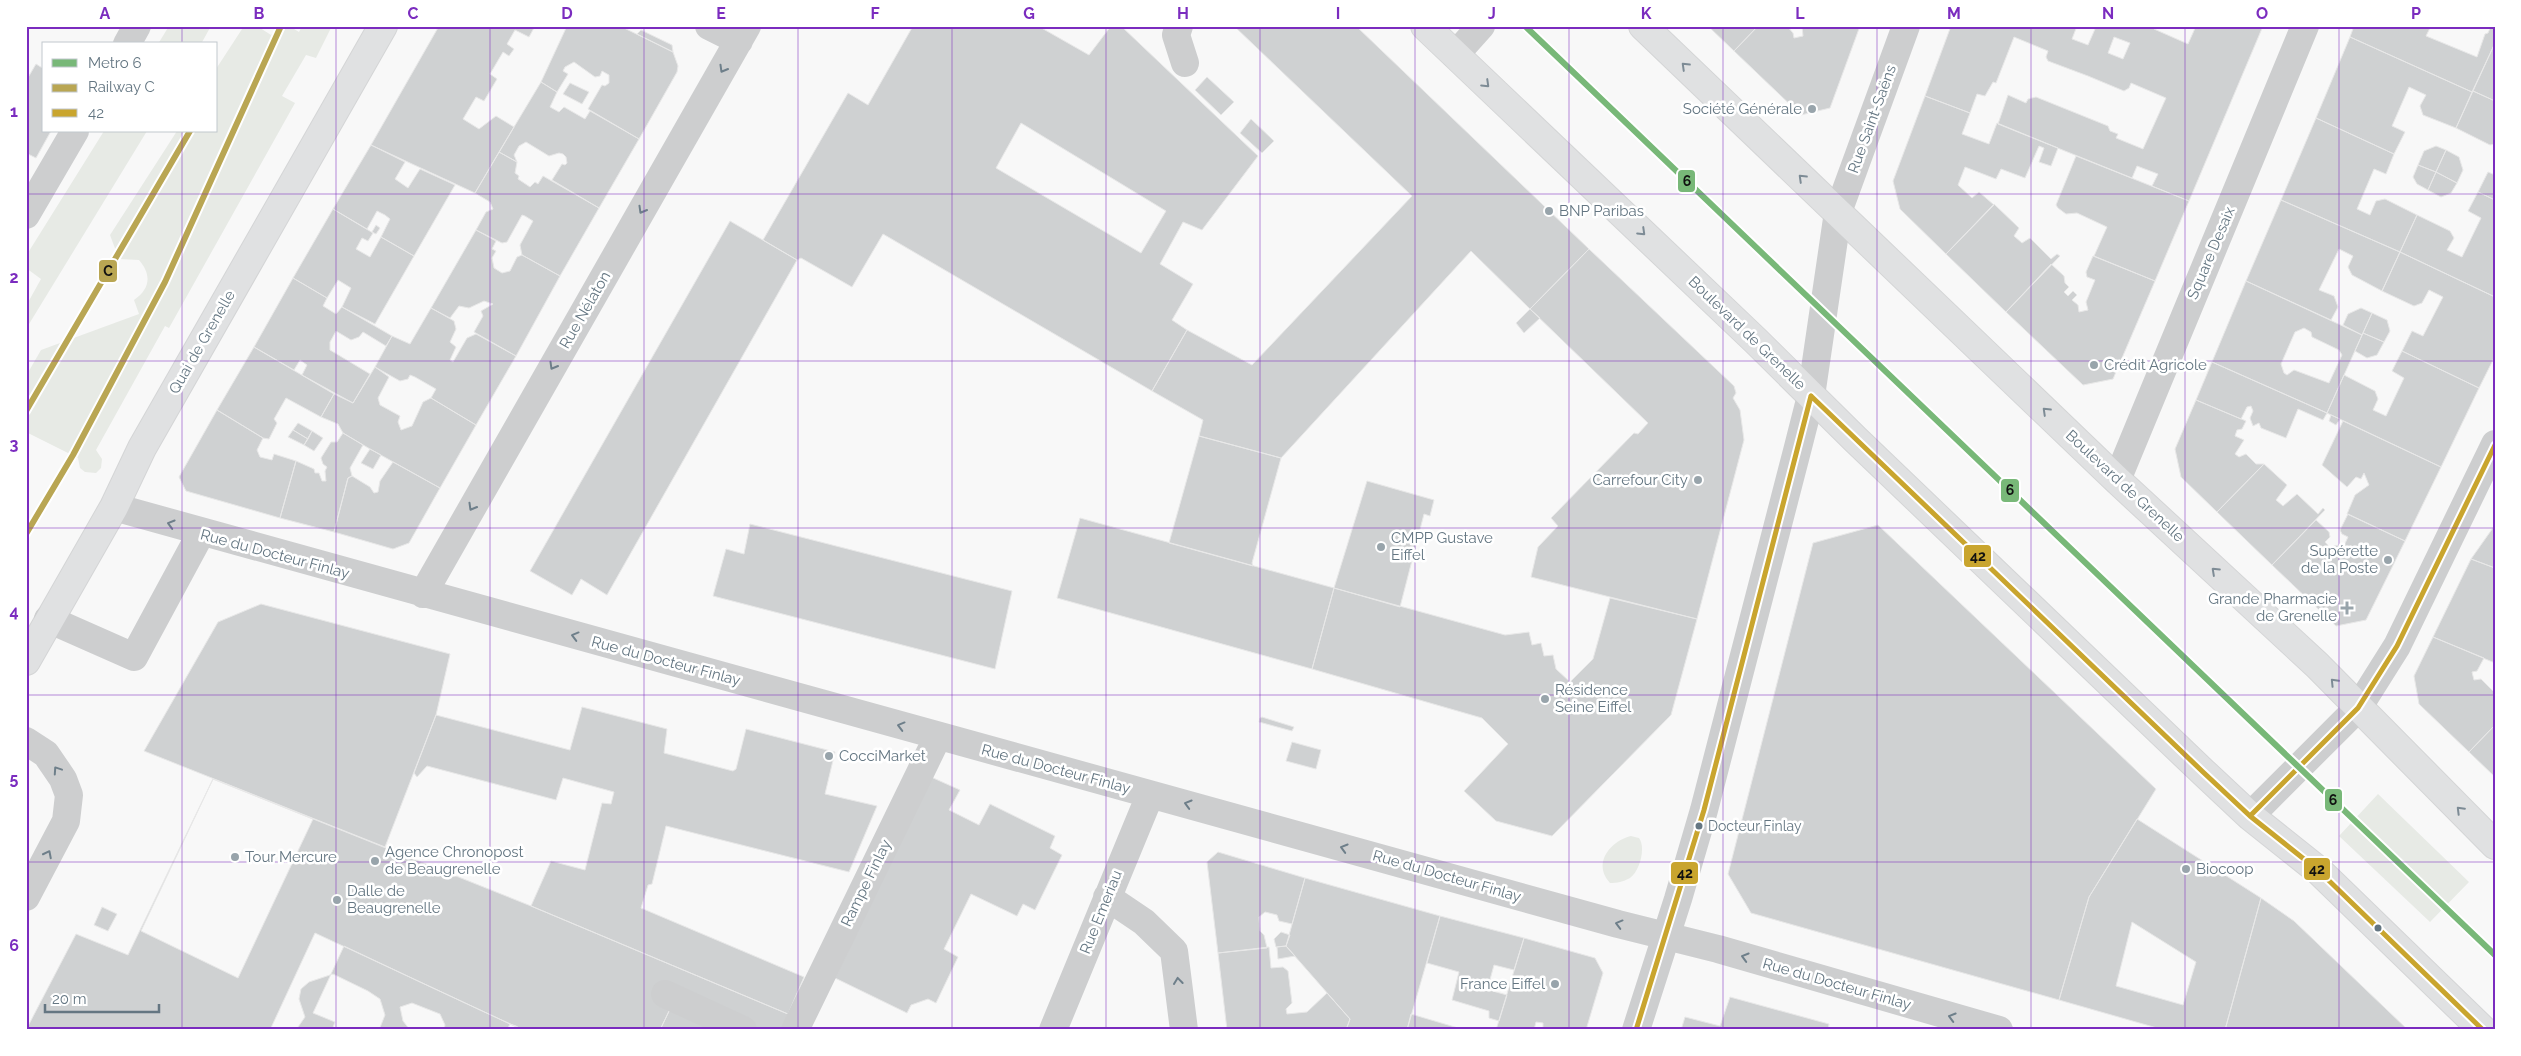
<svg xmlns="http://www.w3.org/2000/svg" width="2521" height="1056" font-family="Raleway,sans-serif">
<rect width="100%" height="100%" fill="#f8f8f8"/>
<path fill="#e7eae5" d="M169,26h42l-10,18h-43z
M244,26h13l14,9 7,-9h11l10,6 3,-6h30l-16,32 -10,-3 -24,41 13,7 -126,225 -4,-2 -69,124 6,9 -1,9 -5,5 -11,-1 -5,-4 -2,-10 -52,-26v-56l15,-26 98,-36 -5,-14c16,-11 18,-25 5,-40l-20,-1 -9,-24 67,-104h39v-62z
M104,131h43l-121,198v-23l15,-27 -15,-11v-12z
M2378,794l91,88 -39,40 -91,-86z
M1631,836l8,2c7,9 1,33 -9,40 -7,4 -13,5 -20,5 -18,-19 0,-42 21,-47z"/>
<path fill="#cfd1d2" stroke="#e8e8e8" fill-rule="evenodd" d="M439,26h96l-6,11 -14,-7 -8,14 7,5 -5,7 -6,-4 -13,22 7,5 -13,22 -8,-4 -13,22 16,10 17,-13 18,11 -39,66 -104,-48z
M567,26h53l53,26 5,14 -1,6 -38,67 -51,-30 14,-24 3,1 4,-3v-8l-7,-4 -2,5 -5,1 -21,-15 -9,5 -2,4 5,3 -11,18 -16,-10z
M913,26h125l51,29 22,-29h10l137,130 -56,74 -19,-8 -23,42 33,20 -21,36 15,10 -35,61 -269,-157 -31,53 -51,-29 -4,2 -34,-20 85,-147 20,12zM1021,123l145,88 -25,42 -145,-85z
M1234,26h122l233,223 -59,60 -59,-58 -190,207 -82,-22 4,-16 -51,-29 35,-61 65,35 160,-169z
M1708,26h50l-24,25z
M1758,26h29l6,7 1,5 9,-2 -1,-10h58l-30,82 -29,7 -67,-64z
M1951,26h126l-5,13 16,6 7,-16 -8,-3h68l-1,3 34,15 8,-18h67l-74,175 -37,-15 6,-12 -21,-8 -5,12 -134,-54 10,-29 18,8 2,-4 8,-2 72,29 2,5 8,3 -2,4 27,11 23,-51 -35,-15 -2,5 -5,3 -36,-15 -40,-15 -2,-4 2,-6 -34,-14 -18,46 -3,-1 -8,14 -8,-2 -7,19 -45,-17zM2114,37l16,6 -7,16 -15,-6z
M2354,26h77l-5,10 51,21 8,-23 3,-1 3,-7h4v17l-23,49 -122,-55z
M641,30l31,15 1,7 -36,-18z
M2350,37l122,55 -16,36 -33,-13 -3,-9 6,-11 -17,-8 -17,39 13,6 -11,22 -78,-36z
M2495,43v58l-22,-10z
M36,64l8,5v62h7l-15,27 -10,-5v-72z
M1207,77l27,25 -13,13 -26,-25z
M541,82l16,10 -7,15 9,5 5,-5 21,12 5,-8 49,28 -40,69 -47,-28 10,-16 3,1 2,-2 -1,-6 -3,-3 -4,-1 -10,3 -23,-14 -7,4 -5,9 3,7 -18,-10z
M570,83l19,9 -7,12 -19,-10z
M2473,91l22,10v43l-5,1 -34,-17z
M1925,96l45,17 -8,21 27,10 8,-21 61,25 -7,18 -12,-4 5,-14 -5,-2 -14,32 -24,-9 -5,10 -31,-12 -7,18 14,13 7,-6 15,13 -48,49 -46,-45 -7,-28z
M2316,118l78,36 -8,20 -12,-5 -17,40 13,6 6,-14 9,-2 32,16 -17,37 -119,-52z
M1251,119l23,22 -12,12 -22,-20z
M371,145l34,17 -10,17 13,9 12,-19 35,16 -41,71 -33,-19 9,-18 -5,-4 -8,-4 -10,18 -34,-20z
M2436,146l10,4 -10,22 -18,-7 6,-14z
M2446,150l13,7 4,13 -6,13 -21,-11z
M499,152l18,10 -2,11 4,3 -1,3 12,8 5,-5 3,2 5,-8 56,32 -39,68 -38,-21 -2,-10 13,-24 -8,-5 -3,-1 -15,27 -5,1 -26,-13 10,-18 7,-3 -3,-7 -15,-9z
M2076,156l113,45 -34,80 -61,-25 13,-29 -30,-14 -11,1 -8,-6 -2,-3z
M2418,165l18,7 -8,18 -11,-6 -4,-7z
M2436,172l21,11 -6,10 -10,4 -13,-7z
M2488,172l7,3v25l-17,-8z
M2478,192l17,8v97l-95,-45 17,-37 33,16 4,7 -7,12 15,7 19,-39 -13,-7z
M2281,200l119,52 -18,39 -30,-16 -4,-8 5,-11 -14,-7 -20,41 15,6 4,11 -7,13 -85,-39z
M1994,204l25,24 -5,8 8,7 8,-5 21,21 6,-5 3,2 -54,56 -60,-58z
M333,209l40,24 -5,8 -6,-3 -6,11 14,8 11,-20 33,19 -39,68 -33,-17 9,-19 -13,-8 -11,18 -34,-20z
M730,221l67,39 -190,335 -26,-16 -9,16 -42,-24z
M376,225l4,3 -4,6 -4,-2z
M476,230l20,11 -4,8 4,2 -4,7 2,10 8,5 8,-2 7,-14 5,-2 38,21 -44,80 -42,-24 9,-16 -2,-5 12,-7 -9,-3 -15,7 -10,-2 -9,12 -19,-10z
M1589,249l145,137 2,7 -3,5 7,12 4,30 -47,179 -166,-42 7,-30 20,-21 -7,-8 83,-85 4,1 10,-11 -118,-114z
M2400,252l95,45v59l-16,32 -77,-37 10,-20 11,5 20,-39 -14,-7 -7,13 -8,3 -32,-15z
M2093,256l62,25 -42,98 -30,6 -77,-73 45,-48 13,12 1,7 4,4 -5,5 4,4 5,-5 4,4 -5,5 6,5 1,7 9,-2 -2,-8 9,-22 -8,-3 -1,-5z
M293,278l34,20 -4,8 13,8 6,-7 50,29 -6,10 -23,-14 -4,5 -8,3 -15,-9 -6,11v8l40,24 -17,29 -51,-28 5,-10 -7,-5 -6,10 -40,-23z
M2246,281l116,54 -35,78 -115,-51zM2304,328l7,4 1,5 27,13 3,5 -13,28 -35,-13 -7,5 -3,-2 -3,-9 14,-32z
M431,308l23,13 2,8 -6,13 6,5 -6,13 3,2 14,-24 9,-4 40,22 -40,69 -45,-27 5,-9 -21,-12 -5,-2 -2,4 -8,2 -25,-14 17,-31 18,8z
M2361,308l11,5 -10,22 -19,-10 5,-11z
M1530,309l10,9 -16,15 -8,-10z
M2372,313l15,7 3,11 -6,11 -21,-9z
M2363,333l21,9 -7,13 -10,3 -12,-7z
M254,347l80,47 -13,23 -35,-19 -12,21 3,4 -8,16 -6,-1 -46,-28z
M2402,351l77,37 -38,79 -114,-54 17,-38 31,16 3,8 -5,11 13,6 18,-38 -12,-7z
M2212,362l115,51 -4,7 -25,-11 -12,29 -25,-10 -2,-5 -6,3 -3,-8 3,-7 -2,-5 -4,1 -6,12 -45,-19z
M375,367l14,10 -11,21 2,7 20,11 -2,6 3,8 11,-4 11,-24 8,-4 45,27 -36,63 -70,-39 -27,-16 -5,-9 -17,-7 13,-23 19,9z
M2196,400l50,21 -4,8 -5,1 -2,6 9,4 -9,14 4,3 7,-3 10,10h8l-47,48 -36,-35 -6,-28z
M217,410l46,28 -6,12 3,7 12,3 2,-6 22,7 -16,57 -94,-27 -7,-14z
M2331,415l9,4 -4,6 -7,-4z
M2343,421l98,46 -36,74 -58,-27 8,-19 14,-10 -5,-12 -3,6 -5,-2 -9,10 -25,-22z
M298,423l14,8 -4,8 -15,-9z
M293,430l15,9 -4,6 -16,-8z
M312,431l11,7 -9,13 -10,-6z
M343,433l20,12 -13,23 2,8 -4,2 -14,54 -54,-14 16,-57 18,8 1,4h4l3,8h4l-1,-10 2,-4 -4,-3 -2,-6 10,-16h6z
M1199,436l82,22 -29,105 1,3 -84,-23z
M370,449l11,6 -8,14 -12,-6z
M393,462l47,26 -31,55 -16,6 -59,-17 14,-54 4,-2 18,11 4,6 4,-1 2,-11z
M2264,464l23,21 -11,15 7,6 14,-12 21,20 5,-6 2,2 -53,55 -55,-53z
M1367,481l67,19 -4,16 -6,-2 -24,93 -66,-19z
M2348,514l57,27 -39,79 -30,6 -64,-61 44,-45 13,12 1,5 -5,5 9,10v-6l5,-1 3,5 6,-13 -6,-3 -2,-4z
M1080,518l254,70 -22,81 -255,-71z
M750,524l262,67 -17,78 -282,-73 13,-47 18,5z
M1878,525l278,264 -67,108 -30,103 -308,-87 -23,-39 85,-331z
M2495,525v43l-24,-9z
M2471,559l24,9v95l-62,-26z
M1334,588l171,47 24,-3 3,13 9,-2 3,13 9,-1 3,14 14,13 23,-23 17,-61 87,21 -26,96 -119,121 -56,-15 -32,-30 44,-47 -26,-26 -170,-49z
M261,604l189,50 -14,61 -51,132 -241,-96 74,-129z
M2433,637l51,21 -7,13 -5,1 2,8 7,-1 14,14v32l-26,27 -50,-48 -5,-28z
M582,707l85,22 -3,24 69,18 3,-2 10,-40 89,23 -10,42 52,12 -28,66 -183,-46 -14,58 -4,1 -7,23 163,69 -16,37 -257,-108 20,-45 34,9 17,-67 9,1 3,-12 -51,-14 -7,22 -129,-34 -10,11 -3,-4 22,-58 134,35z
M1260,718l2,-1 32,10 -2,4 -33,-9z
M2495,725v52l-26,-25z
M1292,742l29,8 -5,19 -30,-8z
M931,777l29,13 -11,20 30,15 11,-21 65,32 -5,12 12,7 -27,55 -12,-6 -6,12 -46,-22 -27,55 14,8 -22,46 -8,-4 -17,6 -4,8 -72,-35z
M213,779l100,40 -75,159 -97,-47z
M213,779l318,127 257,108 -6,16h-66l-45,-23 -11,23h-634l50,-96 52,21z
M2137,819l124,79 -36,132h-61l-105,-30 30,-103zM2132,922l64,40 -13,43 -67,-19z
M1218,852l87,26 -13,46 -13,-3 -2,-6 -12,-3 -6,5 1,14 4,4 3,13 -49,5 -11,-91z
M1305,878l135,38 -33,114h-61l4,-11 -64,-73z
M2261,898l33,23 114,109h-183z
M102,907l15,7 -9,17 -14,-6z
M1440,916l84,22 -10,32 -20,-5 -6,22 1,3 18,5 -8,26 -10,-3v-7l-37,-11 7,-28 -32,-9z
M1281,932l9,3 -4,11 -10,1 -2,-8z
M315,933l103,48 105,49h-253z
M1524,938l71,20 8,15 -17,57h-43v-7l-7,-1 -2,8h-38z
M344,946l74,35 105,49h-191l3,-8 -22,-9z
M1286,946l9,10 -17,3 -1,-12z
M1269,947l2,21 12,-1 5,4 4,32 -6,6 1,5 20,-2 20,-19 23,26 -4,11h-119l-9,-77z
M333,974l35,17 12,8 5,16 -6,15h-83l9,-13 -6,-18 2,-10 8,-7z
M1730,997l99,27 -1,6h-147l4,-13 35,9z
M412,1003l28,11 5,11 -1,5h-34l-7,-9 -3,-14z
M671,1007l45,23h-56z
M1411,1014l54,16h-58z
M510,1024l6,2 7,4h-16z"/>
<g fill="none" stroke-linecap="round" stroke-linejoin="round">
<g stroke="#d4d5d6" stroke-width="30">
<path id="major" d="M1425,26l331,315 99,98 348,333 47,44 69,55 164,159
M1643,26l474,454 200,185 178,180
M26,661l88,-154 28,-59 241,-422"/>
</g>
<path stroke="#cdcecf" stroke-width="28" d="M709,26l30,15
M1179,26l-3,9 9,28
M127,44l10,-18
M1455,55l26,-29
M26,215l49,-84
M2117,480l188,-454
M114,507l1504,417 100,25 281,81
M423,594l324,-568
M48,619l86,38 67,-124
M26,741l20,13 17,25 6,16 -3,26 -40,76
M2250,816l108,-108 39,-62 98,-202
M1107,897l37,25 30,29 10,79
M665,994l78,36
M795,1030l143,-294
M1053,1030l97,-235
M1636,1030l42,-131 26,-89 93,-359 14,-55 27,-184 68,-186"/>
<use href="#major" stroke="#e0e1e2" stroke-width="28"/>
<g stroke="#fff" stroke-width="9">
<path id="bus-1" d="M1811,396l392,376 47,44 69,55 164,159
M2250,816l108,-108 39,-62 98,-201
M1636,1030l68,-220 107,-414"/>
</g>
<use href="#bus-1" stroke="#c9a52e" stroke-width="5"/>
<g stroke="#fff" stroke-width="10">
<path id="rail-1" d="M26,411l164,-280
M26,534l47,-79 92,-173 116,-256"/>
</g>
<use href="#rail-1" stroke="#b9a653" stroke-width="6"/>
<g stroke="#fff" stroke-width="10">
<path id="metro-1" d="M1525,26l970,929"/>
</g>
<use href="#metro-1" stroke="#78b878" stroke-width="6"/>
</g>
<defs><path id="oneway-chevron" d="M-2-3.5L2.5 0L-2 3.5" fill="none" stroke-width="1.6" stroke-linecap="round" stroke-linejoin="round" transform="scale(1.25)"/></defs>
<g stroke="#7d8b95">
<use href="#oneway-chevron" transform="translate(1685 66) rotate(-136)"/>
<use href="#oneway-chevron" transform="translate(1486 84) rotate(44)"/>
<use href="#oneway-chevron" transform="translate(1802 178) rotate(-136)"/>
<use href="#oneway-chevron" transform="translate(1642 232) rotate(44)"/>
<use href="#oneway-chevron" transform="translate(2046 411) rotate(-136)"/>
<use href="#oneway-chevron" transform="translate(2215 571) rotate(-137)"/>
<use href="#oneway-chevron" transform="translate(2334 682) rotate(-134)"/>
<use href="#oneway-chevron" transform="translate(2460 810) rotate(-135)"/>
</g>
<g stroke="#6e7f8a">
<use href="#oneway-chevron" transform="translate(723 69) rotate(120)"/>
<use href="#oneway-chevron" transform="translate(642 210) rotate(120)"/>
<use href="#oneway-chevron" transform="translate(553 366) rotate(120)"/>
<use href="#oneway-chevron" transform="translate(472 507) rotate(120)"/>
<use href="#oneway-chevron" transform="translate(171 524) rotate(-164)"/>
<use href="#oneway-chevron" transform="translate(575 636) rotate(-165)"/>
<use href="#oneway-chevron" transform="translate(901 726) rotate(-165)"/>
<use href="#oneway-chevron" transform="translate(57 770) rotate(-124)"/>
<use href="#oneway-chevron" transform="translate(1188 804) rotate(-164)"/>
<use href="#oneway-chevron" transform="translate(1344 848) rotate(-164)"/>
<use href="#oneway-chevron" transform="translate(48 854) rotate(-63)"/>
<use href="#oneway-chevron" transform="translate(1619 924) rotate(-165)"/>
<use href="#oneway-chevron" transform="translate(1745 957) rotate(-164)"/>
<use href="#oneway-chevron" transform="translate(1178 981) rotate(-97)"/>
<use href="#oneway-chevron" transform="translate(1952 1017) rotate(-164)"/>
</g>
<path fill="none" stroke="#7b2cbf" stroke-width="1" stroke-opacity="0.55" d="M182,26v18M336,26v1004M490,26v1004M644,26v1004M798,26v1004M952,26v1004M1106,26v1004M1260,26v1004M1415,26v1004M1569,26v1004M1723,26v1004M1877,26v1004M2031,26v1004M2185,26v1004M2339,26v1004M182,131v899M26,194h2469M26,361h2469M26,528h2469M26,695h2469M26,862h2469"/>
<g fill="#98a4ab" stroke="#fff" stroke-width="2">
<circle cx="1812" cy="109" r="5"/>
<circle cx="1549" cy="211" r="5"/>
<circle cx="2094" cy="365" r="5"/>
<circle cx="1698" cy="480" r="5"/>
<circle cx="1381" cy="547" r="5"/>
<circle cx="2388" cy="560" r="5"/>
<path d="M2344.5 600.5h5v5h5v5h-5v5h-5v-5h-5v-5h5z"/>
<circle cx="1545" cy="699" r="5"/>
<circle cx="829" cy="756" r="5"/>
<circle cx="235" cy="857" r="5"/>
<circle cx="375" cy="861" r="5"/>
<circle cx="2186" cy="869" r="5"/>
<circle cx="337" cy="900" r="5"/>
<circle cx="1555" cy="984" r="5"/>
</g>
<g fill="#647682" stroke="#fff" stroke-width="2">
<circle cx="1699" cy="826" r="4.5"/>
<circle cx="2378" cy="928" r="4.5"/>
</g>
<g text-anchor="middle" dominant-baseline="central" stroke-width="5" stroke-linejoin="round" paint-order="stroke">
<g font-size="14" fill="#647682" stroke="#fff" text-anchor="start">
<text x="1708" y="826">Docteur Finlay</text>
</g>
<g font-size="15" fill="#647682" stroke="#fff" text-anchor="start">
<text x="1802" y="109" text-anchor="end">Société Générale</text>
<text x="1559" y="211">BNP Paribas</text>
<text x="2104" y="365">Crédit Agricole</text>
<text x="1688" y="480" text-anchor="end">Carrefour City</text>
<text x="1391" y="538">CMPP Gustave<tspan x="1391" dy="17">Eiffel</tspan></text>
<text x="2378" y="551" text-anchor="end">Supérette<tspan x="2378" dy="17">de la Poste</tspan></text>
<text x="2337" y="599" text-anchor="end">Grande Pharmacie<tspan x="2337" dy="17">de Grenelle</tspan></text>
<text x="1555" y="690">Résidence<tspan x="1555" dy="17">Seine Eiffel</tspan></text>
<text x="839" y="756">CocciMarket</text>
<text x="385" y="852">Agence Chronopost<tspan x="385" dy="17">de Beaugrenelle</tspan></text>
<text x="245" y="857">Tour Mercure</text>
<text x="2196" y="869">Biocoop</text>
<text x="347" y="891">Dalle de<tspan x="347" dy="17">Beaugrenelle</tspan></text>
<text x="1545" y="984" text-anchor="end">France Eiffel</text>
</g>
<g font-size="15" fill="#647682" stroke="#fff">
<text transform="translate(1872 119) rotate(-70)">Rue Saint-Saëns</text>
<text transform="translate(2211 253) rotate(-67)">Square Desaix</text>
<text transform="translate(585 310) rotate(-60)">Rue Nélaton</text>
<text transform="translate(1747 333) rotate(44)">Boulevard de Grenelle</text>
<text transform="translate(202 342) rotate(-60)">Quai de Grenelle</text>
<text transform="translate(2125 486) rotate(43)">Boulevard de Grenelle</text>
<text transform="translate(275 554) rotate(15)">Rue du Docteur Finlay</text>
<text transform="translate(666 661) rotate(15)">Rue du Docteur Finlay</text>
<text transform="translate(1056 769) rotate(15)">Rue du Docteur Finlay</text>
<text transform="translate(1447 876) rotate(16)">Rue du Docteur Finlay</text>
<text transform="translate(866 883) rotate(-64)">Rampe Finlay</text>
<text transform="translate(1101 912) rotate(-68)">Rue Emeriau</text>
<text transform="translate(1837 984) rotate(16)">Rue du Docteur Finlay</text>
</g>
</g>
<g stroke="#fff" stroke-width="2">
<rect x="1677" y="169" width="19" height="24" rx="5" fill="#78b878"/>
<rect x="98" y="259" width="20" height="24" rx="5" fill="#b9a653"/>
<rect x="2000" y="478" width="20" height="25" rx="5" fill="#78b878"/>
<rect x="1963" y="544" width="29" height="24" rx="5" fill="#c9a52e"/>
<rect x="2324" y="788" width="19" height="24" rx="5" fill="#78b878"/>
<rect x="2303" y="857" width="28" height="24" rx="5" fill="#c9a52e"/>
<rect x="1670" y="861" width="29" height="24" rx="5" fill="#c9a52e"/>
</g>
<g font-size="14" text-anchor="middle" font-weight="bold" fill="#111">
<text x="1687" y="186">6</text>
<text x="108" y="276">C</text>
<text x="2010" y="495">6</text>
<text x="1978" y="561">42</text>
<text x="2333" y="805">6</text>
<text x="2317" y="874">42</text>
<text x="1685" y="878">42</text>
</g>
<rect width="2521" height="1056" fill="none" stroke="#ffffff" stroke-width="55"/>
<rect x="42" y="42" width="175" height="90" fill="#ffffff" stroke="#c1c8cd"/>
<rect x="52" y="59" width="25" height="8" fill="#78b878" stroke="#c1c8cd"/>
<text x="88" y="68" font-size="15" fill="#647682">Metro 6</text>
<rect x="52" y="84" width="25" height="8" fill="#b9a653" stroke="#c1c8cd"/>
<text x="88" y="92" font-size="15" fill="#647682">Railway C</text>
<rect x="52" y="109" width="25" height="8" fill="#c9a52e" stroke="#c1c8cd"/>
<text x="88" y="118" font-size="15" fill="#647682">42</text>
<path d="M45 1004v8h114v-8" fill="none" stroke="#647682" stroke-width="2.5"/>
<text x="52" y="1004" font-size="15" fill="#647682" stroke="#ffffff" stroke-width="4" paint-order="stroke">20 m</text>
<rect x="28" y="28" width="2466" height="1000" fill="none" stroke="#7b2cbf" stroke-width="2"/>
<g font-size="16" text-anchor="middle" font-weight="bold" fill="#7b2cbf">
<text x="105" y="19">A</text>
<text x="259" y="19">B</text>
<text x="413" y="19">C</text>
<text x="567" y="19">D</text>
<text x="721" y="19">E</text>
<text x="875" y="19">F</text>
<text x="1029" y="19">G</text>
<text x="1183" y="19">H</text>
<text x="1338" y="19">I</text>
<text x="1492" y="19">J</text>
<text x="1646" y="19">K</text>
<text x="1800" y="19">L</text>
<text x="1954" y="19">M</text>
<text x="2108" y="19">N</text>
<text x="2262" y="19">O</text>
<text x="2416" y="19">P</text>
<text x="14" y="117">1</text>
<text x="14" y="283">2</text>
<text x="14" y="450">3</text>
<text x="14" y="617">4</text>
<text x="14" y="784">5</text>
<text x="14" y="951">6</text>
</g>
</svg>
